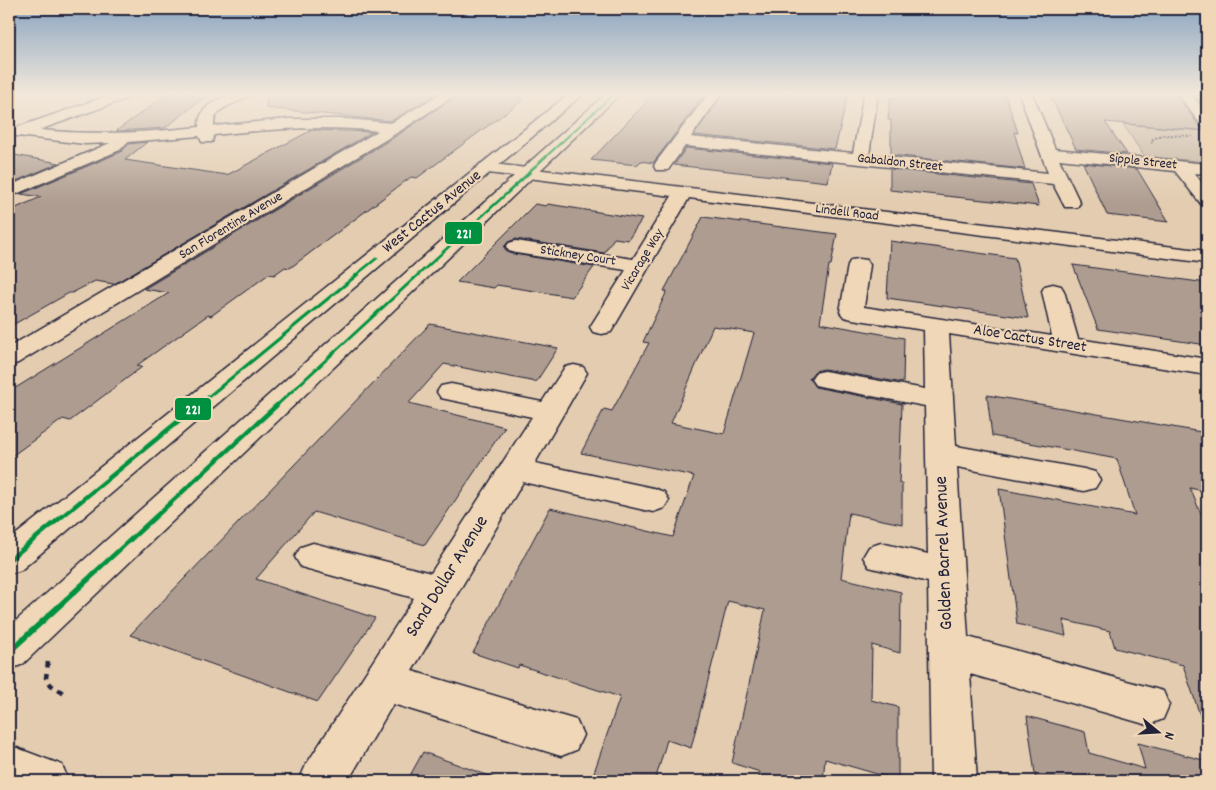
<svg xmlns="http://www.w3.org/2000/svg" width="1216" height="790" font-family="Dekko,sans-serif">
<rect width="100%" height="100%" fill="#e3ccb0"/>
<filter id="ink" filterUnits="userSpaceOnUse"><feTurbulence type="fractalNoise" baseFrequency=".02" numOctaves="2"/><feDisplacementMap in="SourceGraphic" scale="10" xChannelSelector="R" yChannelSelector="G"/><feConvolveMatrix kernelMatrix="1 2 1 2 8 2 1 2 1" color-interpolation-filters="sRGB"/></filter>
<g filter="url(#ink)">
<path fill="#c2b09c" stroke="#72696c" d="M1123,124l84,7v31l-63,-6z"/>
<path fill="#ad9c8f" stroke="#22223b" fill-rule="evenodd" d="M169,93h41l-45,35 -49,3z
M267,93h171l-47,28 -125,-13z
M460,93h65l-9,6 7,1 -106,78 -6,-1 -121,91 -5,-1 -11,8 -5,-1 -58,42 -3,-1 -72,51 6,1 -72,54 -7,-2 -54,39v-66l160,-99 -25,-4 257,-156z
M655,93h51l-53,70 -12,-2 -4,4 -46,-5z
M724,93h50l32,3 1,-3 41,2 -13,54 -141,-14z
M898,93h107l13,40 -4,-1 11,37 -134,-14v-35h-3l2,-22h7z
M1049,93h126l25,34 7,2v2l-102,-9 22,32 -51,-5z
M1193,93l14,1v17z
M312,130l60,2 -258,152 -19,-3 -23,12h-3l-60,34v-116l32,-14 -20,-3 100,-42 8,-8 18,-2 -22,18 102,15z
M686,148l146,15 -4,19 -154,-17z
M9,154l50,9 -50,21z
M1083,163l54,6 32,53 -62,-7z
M890,169l141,15 8,22 -149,-16z
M535,204l11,2 2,-2 94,15 -14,21 -14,-2 -10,15 -88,-14 -8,3 -4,5 4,6 86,14 -22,30 -75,-12 -3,3 -37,-6z
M703,217l134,17 -6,31h-2l-9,58 84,15 -1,45 -79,-14 -9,2 -6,7 6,9 87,17 -3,79 3,1v40l-53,-11 -8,65 60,14 -1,61 -28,-8 -1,55 27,7v73l-73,-21 -2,22h-65l2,-9 -28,-9 33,-153 -37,-9 -37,147 -24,-8 -12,41h-64l29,-84 -101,-32 -1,3 -45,-15 77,-145 123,29 21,-61 -113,-23 23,-44 8,2 37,-68 -6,-1 24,-51h-3zM713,326l41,7 -30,101 -53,-11z
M890,241l125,17 13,60 -141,-20z
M1073,265l134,18v62l-109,-16z
M430,324l128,24 -22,34 -92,-18 -35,39 96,24 -80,118 -111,-33 -58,67 119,39 -57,84 -188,-67z
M987,395l220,38v59l-17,-4 17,40v196h-4l-20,-59 -68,-17 -5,-17 -47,-11 3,16 -49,-12 -18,-135 136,26 -18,-56 -125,-23z
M1027,716l58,16 4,21 56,16 -7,-26 69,18v20h-171z
M423,752l72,26 -1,3h-87z"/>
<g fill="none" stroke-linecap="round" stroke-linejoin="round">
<g stroke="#22223b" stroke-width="3">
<path id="minor" d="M116,93h19l-1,3 -95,34c57,5 104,3 160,-3 -1,-27 33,-34 53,-34 -11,12 -39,11 -38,33l75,-7h58l44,4 51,-30h16l-58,38 -382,232 -9,3v-19l369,-216c-55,-6 -108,-2 -164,4l-2,7h-10l-3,-6 -71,6 -8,8 -111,47v-11l101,-43 -25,1 -76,-9v-8h9z
M709,93h13l-31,44 162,16 11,-60h14l-9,62 179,18 -29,-80h13l23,56 152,15v10l-13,-1 13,16v16l-6,-1 -26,-33 -116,-12 21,44 -3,4h-12l-12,-23 -368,-38 -17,24h-12l-2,-4 2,-4z
M1177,93h13l17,21v13l-5,-1z
M486,163l721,88v12l-518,-65 -75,129 -3,5 -9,2 -9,-2 -3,-5 36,-57 -110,-17 -7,-2 -3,-4 3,-4 7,-2 117,18 39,-63 -192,-24 -2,-4 2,-4z
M859,259l8,1 3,5 -6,42 188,29 -10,-45 3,-5 8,-2 8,2 3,5 14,48 129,20v16l-258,-41 7,112 128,23 11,3 5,8 -5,8 -11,3 -127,-24 11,170 195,54 6,14 -6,14 -15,6 -178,-51 7,107h-46l-3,-199 -59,-15 -6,-10 6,-10 12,-4 47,11 -3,-148 -101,-19 -9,-2 -4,-6 4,-6 9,-2 101,18 -1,-59 -72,-11 -8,-2 -4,-5 8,-47 3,-5z
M574,365l9,2 4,6 -52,90 118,25 11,4 5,8 -5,8 -11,4 -130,-30 -111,189 164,49 7,15 -7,15 -15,6 -168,-52 -45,77h-49l7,-16 108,-167 -113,-31 -6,-10 6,-10 12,-4 118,30 101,-156 -91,-19 -4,-6 4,-6 10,-2 91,18 23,-35z
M9,745l53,20 7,16h-60z"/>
</g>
<g stroke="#22223b" stroke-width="3">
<path id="major" d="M570,93h14l-563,477 -12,4v-34z
M607,93h14l-598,571 -14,6v-43z"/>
</g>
<path stroke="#22223b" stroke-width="2" stroke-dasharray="2 2" stroke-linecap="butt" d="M1152,143l-1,-3 11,-5 30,1"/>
<path stroke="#22223b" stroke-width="4.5" stroke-dasharray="5.5 5.5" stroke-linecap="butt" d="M48,662l-2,16 5,7 15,10"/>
<use href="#minor" fill="#efd7b7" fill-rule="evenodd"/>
<use href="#major" fill="#efd7b7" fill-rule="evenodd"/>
<g stroke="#efd7b7" stroke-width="4">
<path id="bus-1-far4" d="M528,173l87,-80"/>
</g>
<g stroke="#efd7b7" stroke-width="5">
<path id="bus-1-far3" d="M356,275l21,-17
M418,275l112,-103"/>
</g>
<g stroke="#efd7b7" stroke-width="6">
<path id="bus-1-far2" d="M197,406l161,-132
M276,406l143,-132"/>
</g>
<g stroke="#efd7b7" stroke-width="8">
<path id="bus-1-far1" d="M9,560l189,-155
M93,574l184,-169"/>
</g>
<g stroke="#efd7b7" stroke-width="9">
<path id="bus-1" d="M9,652l86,-79"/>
</g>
<use href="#bus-1-far4" stroke="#009140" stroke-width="2"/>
<use href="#bus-1-far3" stroke="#009140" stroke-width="2.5"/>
<use href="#bus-1-far2" stroke="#009140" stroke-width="3"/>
<use href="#bus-1-far1" stroke="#009140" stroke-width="4.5"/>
<use href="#bus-1" stroke="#009140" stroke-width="5.5"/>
</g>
</g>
<linearGradient id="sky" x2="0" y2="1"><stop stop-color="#89a4c0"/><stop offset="0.46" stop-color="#f2e8db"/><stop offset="1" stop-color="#f2e8db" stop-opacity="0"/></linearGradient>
<rect width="1216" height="204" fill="url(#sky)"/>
<g text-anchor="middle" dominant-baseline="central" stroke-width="4.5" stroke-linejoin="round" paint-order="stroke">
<g font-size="14" fill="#22223b" stroke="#efd7b7">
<text transform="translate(1143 162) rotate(6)">Sipple Street</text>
<text transform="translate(900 163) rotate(6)">Gabaldon Street</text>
<text transform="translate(847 213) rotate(7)">Lindell Road</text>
<text transform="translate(231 226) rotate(-31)">San Florentine Avenue</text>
<text transform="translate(578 256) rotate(9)">Stickney Court</text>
<text transform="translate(643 260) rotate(-59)">Vicarage Way</text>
</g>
<g font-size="16" fill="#22223b" stroke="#efd7b7">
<text transform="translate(432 212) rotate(-39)">West Cactus Avenue</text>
<text transform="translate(1030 339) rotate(9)">Aloe Cactus Street</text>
</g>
<g font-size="19" fill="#22223b" stroke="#efd7b7">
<text transform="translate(945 553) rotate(-92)">Golden Barrel Avenue</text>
<text transform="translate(448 577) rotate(-58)">Sand Dollar Avenue</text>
</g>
</g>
<g stroke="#efd7b7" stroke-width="2">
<rect x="444" y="221" width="39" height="24" rx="5" fill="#009140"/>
<rect x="174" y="397" width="38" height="24" rx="5" fill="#009140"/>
</g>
<g font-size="14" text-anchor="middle" font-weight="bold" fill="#fff">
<text x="464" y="238">221</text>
<text x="193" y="414">221</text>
</g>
<rect width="1216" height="790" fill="none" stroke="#efd7b7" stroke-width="30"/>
<rect x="15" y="15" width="1186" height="760" fill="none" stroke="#22223b" stroke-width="2" filter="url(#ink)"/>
<g transform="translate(1158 732) rotate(108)" stroke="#efd7b7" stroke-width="4" paint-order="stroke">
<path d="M0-4L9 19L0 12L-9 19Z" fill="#22223b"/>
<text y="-8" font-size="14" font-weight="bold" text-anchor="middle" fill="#22223b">N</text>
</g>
</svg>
